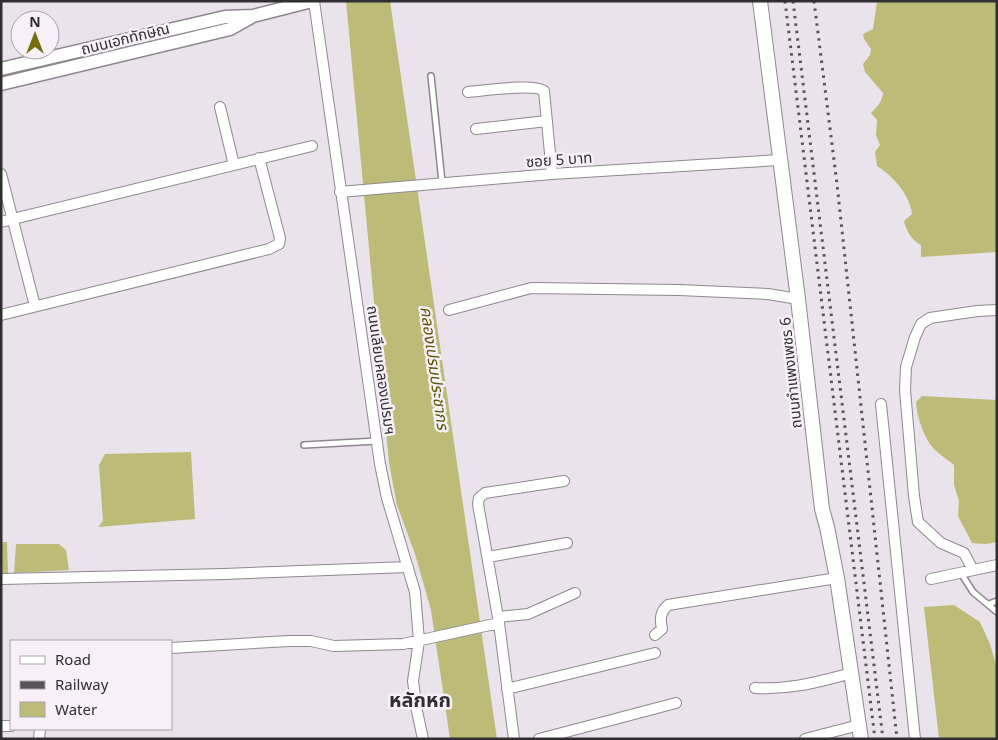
<svg xmlns="http://www.w3.org/2000/svg" width="998" height="740" font-family="'Noto Sans','Noto Sans Thai',sans-serif">
<rect width="100%" height="100%" fill="#ebe3eb"/>
<path fill="#bdbb78" d="M346,1h44l107,738h-47l-19,-129 -16,-56 -18,-49 -8,-42z
M877,1h120v251l-76,5v-12c-9,-4 -15,-15 -17,-24l8,-7c-2,-19 -19,-38 -35,-48l-2,-14 5,-7 -4,-10 1,-15 -6,-7c6,-6 11,-11 12,-20l-18,-21 -2,-8 7,-9 1,-6 -7,-10 -1,-5 10,-5z
M922,396c25,1 49,3 75,4v142l-11,2 -14,-1 -14,-27 1,-15 -5,-16v-20c-6,-5 -14,-10 -19,-15 -11,-11 -18,-33 -19,-48z
M191,452l4,67 -97,8 5,-6 -4,-56 6,-11z
M1,542h6l1,33h-7z
M16,544h43l7,6 3,20 -55,3z
M954,605l26,17 10,22 7,24v71h-58l-15,-132z"/>
<g fill="none" stroke-linecap="round" stroke-linejoin="round">
<g stroke="#8e878f" stroke-width="8">
<path id="service" d="M431,76l11,106
M304,445l73,-4
M961,573l12,19 24,20
M989,604l8,-3"/>
</g>
<g stroke="#8e878f" stroke-width="12">
<path id="minor" d="M314,1l66,463 7,34 28,94 4,49 -6,40 4,30 6,28
M468,92c14,-1 66,-9 76,-1l8,83
M220,107l14,58
M476,129l71,-8
M1,174l34,132
M340,192l212,-18 228,-14
M1,222l311,-76
M449,310l82,-22 148,2 89,4 30,5
M1,315l268,-66 10,-5 1,-6 -21,-80
M881,404l34,335
M488,557l79,-14
M973,570l-9,-17 -23,-10 -23,-21 -4,-26 -9,-106 1,-23 9,-30 6,-13 9,-6 47,-7 20,-1
M1,579l223,-5 184,-7
M931,579l66,-14
M498,617l30,-3 47,-21
M499,623l15,116
M655,635l7,-6c-2,-10 -2,-17 6,-24l169,-27
M171,648l118,-7h22l23,5 69,-2 96,-21 -21,-119 1,-6 6,-5 79,-12
M755,688c36,2 62,-6 97,-15
M507,689l148,-36
M1,726h10
M39,739l1,-10
M539,739l137,-36
M805,739l54,-14"/>
</g>
<g stroke="#8e878f" stroke-width="15">
<path id="tertiary" d="M1,69l224,-52 28,-1 59,-15
M1,84l229,-55 23,-13"/>
</g>
<g stroke="#8e878f" stroke-width="16">
<path id="secondary" d="M760,1l38,298 24,210 5,18 10,51 24,161"/>
</g>
<use href="#service" stroke="#fff" stroke-width="5"/>
<use href="#minor" stroke="#fff" stroke-width="10"/>
<use href="#tertiary" stroke="#fff" stroke-width="12"/>
<use href="#secondary" stroke="#fff" stroke-width="14"/>
<path stroke="#575357" stroke-width="3" stroke-dasharray="2.5 5" stroke-linecap="butt" d="M785,1l90,738
M793,1l90,738
M814,1l23,183 60,555"/>
</g>
<g text-anchor="middle" dominant-baseline="central" stroke-width="5" stroke-linejoin="round" paint-order="stroke">
<g font-size="15" fill="#312e31" stroke="#f8f0f8">
<text transform="translate(125 38) rotate(-14)">ถนนเอกทักษิณ</text>
<text transform="translate(559 159) rotate(-4)">ซอย 5 บาท</text>
<text transform="translate(382 370) rotate(82)">ถนนเลียบคลองเปรมฯ</text>
<text transform="translate(790 373) rotate(-96)">ถนนกำแพงเพชร 6</text>
</g>
<g font-size="16" font-style="italic" fill="#595600" stroke="#f8f0f8">
<text transform="translate(435 368) rotate(82)">คลองเปรมประชากร</text>
</g>
<g font-size="20" font-weight="bold" fill="#312e31" stroke="#f8f0f8">
<text x="420" y="699">หลักหก</text>
</g>
</g>
<rect width="998" height="740" fill="none" stroke="#312e31" stroke-width="5"/>
<rect x="10" y="640" width="162" height="90" fill="#f8f0f8" stroke="#a8a2a8"/>
<rect x="20" y="656" width="25" height="8" fill="#ffffff" stroke="#a8a2a8"/>
<text x="55" y="665" font-size="15" fill="#312e31">Road</text>
<rect x="20" y="681" width="25" height="8" fill="#575357" stroke="#a8a2a8"/>
<text x="55" y="690" font-size="15" fill="#312e31">Railway</text>
<rect x="20" y="702" width="25" height="15" fill="#bdbb78" stroke="#a8a2a8"/>
<text x="55" y="715" font-size="15" fill="#312e31">Water</text>
<g transform="translate(35 35)"><circle r="24" fill="#f8f0f8" stroke="#a8a2a8"/>
<path d="M0-4L9 19L0 12L-9 19Z" fill="#736f10"/>
<text y="-8" font-size="14" font-weight="bold" text-anchor="middle" fill="#312e31">N</text>
</g>
</svg>
